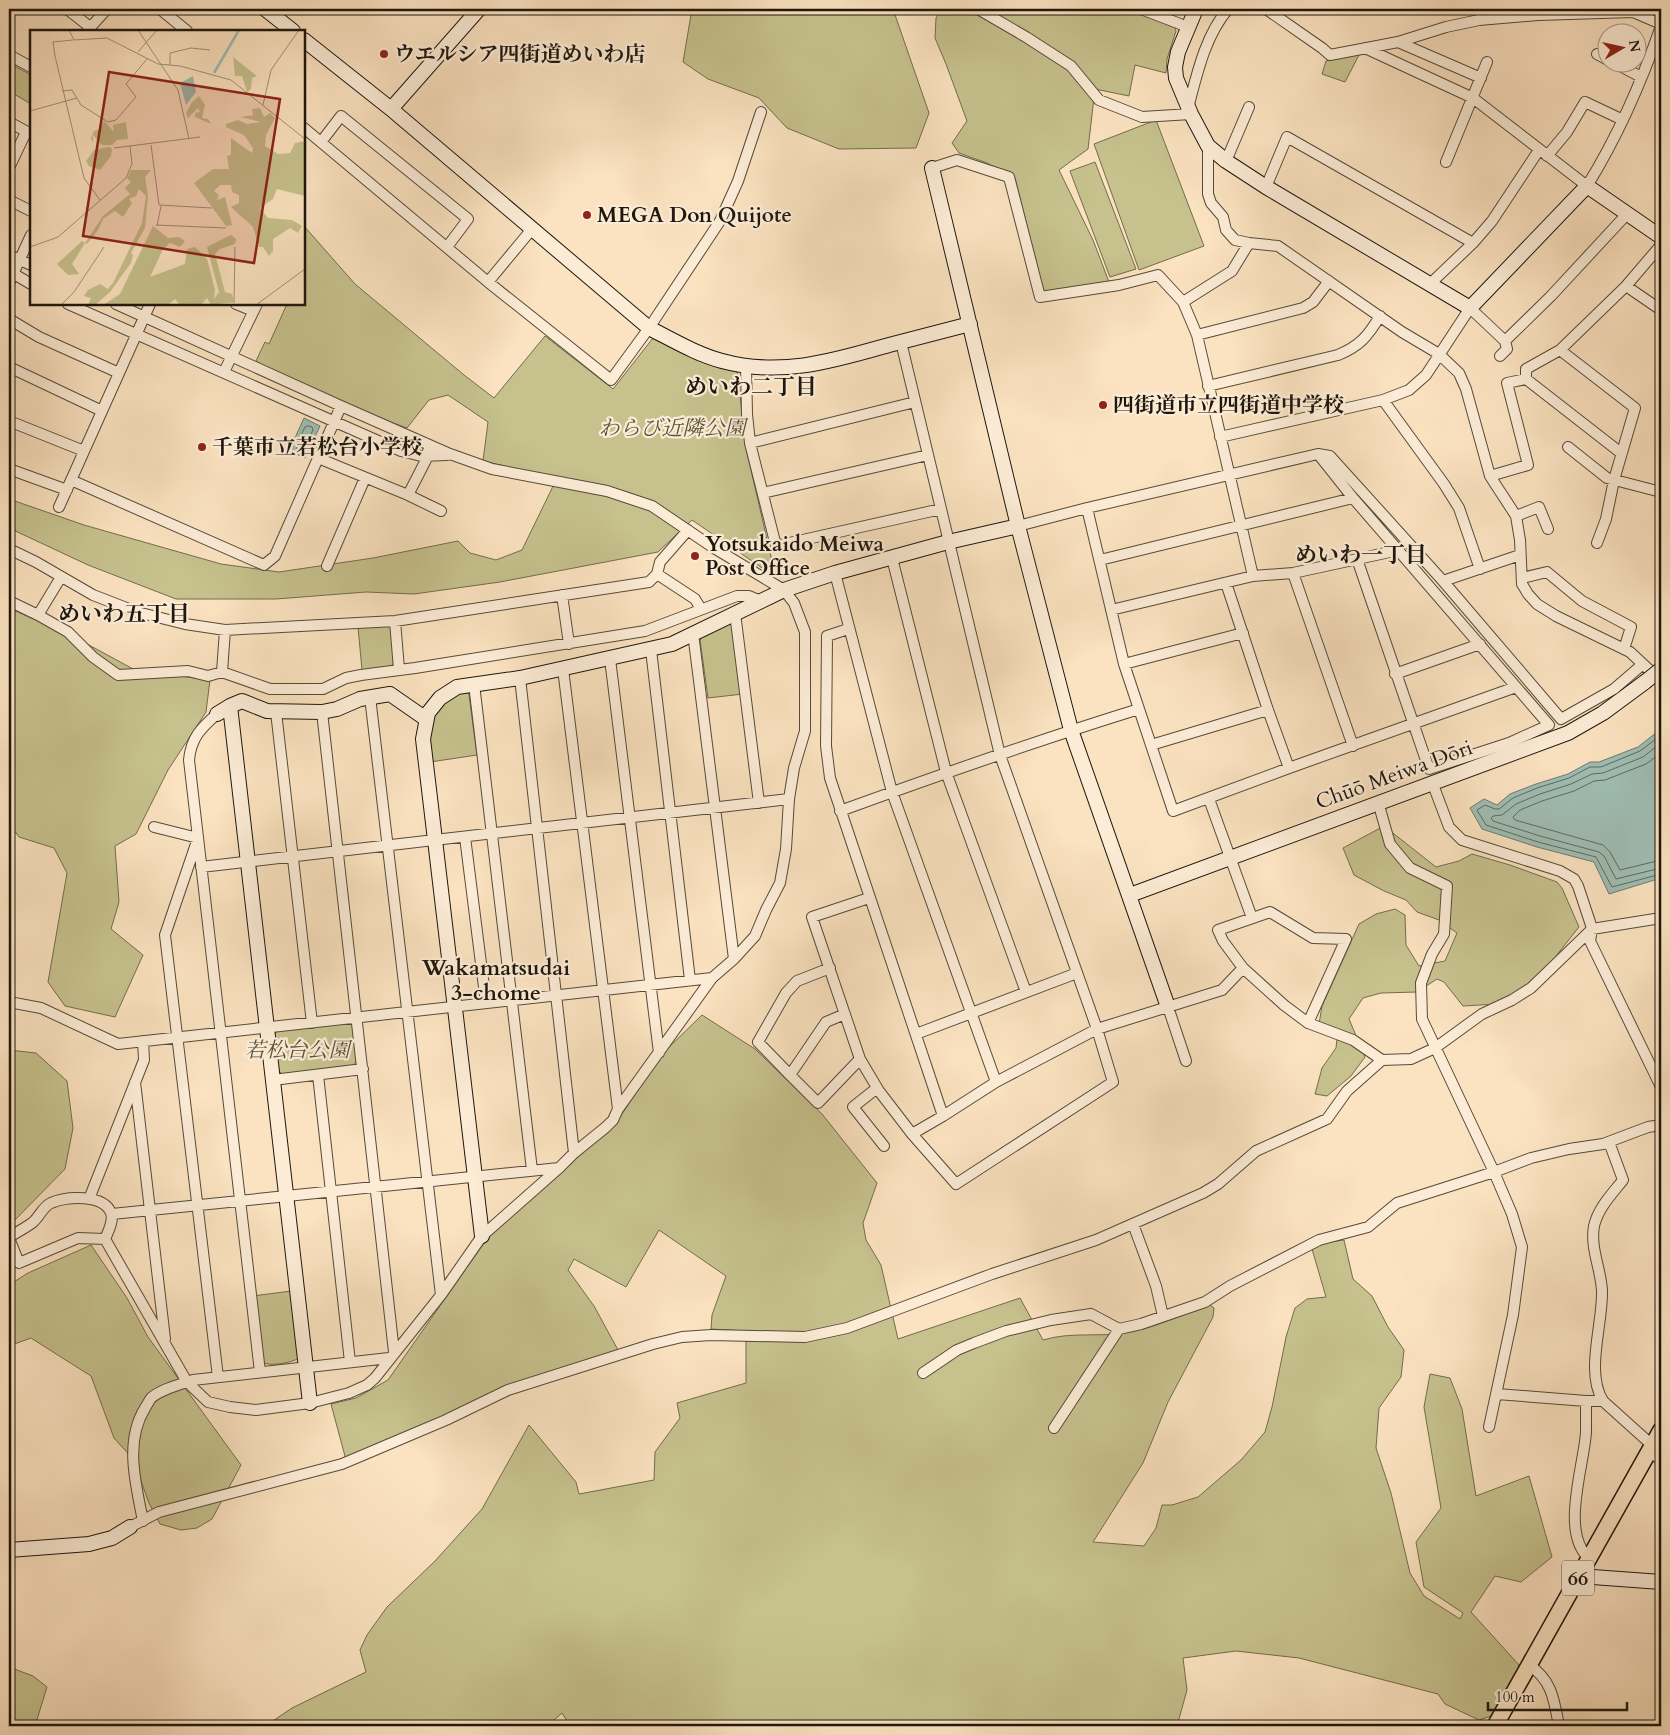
<svg xmlns="http://www.w3.org/2000/svg" width="1670" height="1735" font-family="Cardo,'Noto Serif JP',serif">
<rect width="100%" height="100%" fill="#fbe2c0"/>
<filter id="stains"><feTurbulence type="fractalNoise" baseFrequency=".004" numOctaves="4"/><feColorMatrix values="0 0 0 0 .2 0 0 0 0 .09 0 0 0 0 .02 0 0 0 .5 -.17"/></filter>
<radialGradient id="worn" r=".72"><stop offset=".6" stop-color="#630" stop-opacity="0"/><stop offset="1" stop-color="#630" stop-opacity=".3"/></radialGradient>
<path fill="#c6c18d" stroke="#726c4e" d="M692,9h201l36,104 -13,35 -77,1 -52,-21 -28,-30 -51,-19 -25,-17z
M941,9h188l46,18 1,4 -9,28 -1,14 -31,-8 -6,31 -34,-7 -7,60 -29,21 34,70 16,42 -59,9 -7,-1 -28,-112 -28,-15 -28,-10 -7,-10 15,-22 -21,-57 -11,-26 1,-20z
M1360,53l-15,29 -23,-8 4,-13z
M9,63l22,12v29l-22,-13z
M1156,120l48,126 -65,24 -45,-126z
M1095,162l41,107 -26,8 -40,-106z
M304,226l51,58 109,91 30,23 51,-62 68,53 40,-51 43,22 37,8 5,6 7,70 27,117 -4,11 -76,-52 -34,32 -158,30 -86,12 -48,-2 -90,7h-100l-88,-34 -79,-37v-29l75,26 137,39 58,8 94,-14 85,-17 12,12 26,7 26,-10 35,-72 -74,-17 5,-39 -40,-27 -19,5 -22,28 -62,-22 -86,-41v-2l-3,-2 9,-19 4,2 18,-40h17z
M9,608l67,30 59,32 75,10 -4,32 -38,58 -32,64 -21,12 4,56 -8,27 32,26 -28,62 -50,-11 -17,-24 19,-109 -13,-25 -35,-11 -10,-14z
M731,622l2,2 10,70 -35,4 -8,-58 3,-5z
M391,624l4,37 -4,5 -29,4 -4,-43z
M468,688l9,67 -47,7 -3,-24 10,-34z
M1384,826l52,41 23,-6 13,-7 38,11 47,17 5,6 17,39 -38,48 -43,29 -35,2 -19,-24 -7,-3 -20,13 -36,1 -18,5 -14,21 16,38 -14,19 -24,20 -12,-2 7,-26 14,-20 2,-19 -19,-5 3,-18 37,-82 17,-10 19,-5 10,6 1,30 13,21 26,-5 12,-28 -18,-13 -22,-8 -11,-12 -22,-9 -30,-16 -11,-27z
M702,1015l53,34 67,65 55,69 -14,40 3,17 15,25 17,74 122,-41 23,42c29,-9 60,-2 89,-8 26,-6 52,-18 78,-27l4,3 -1,9 -45,85 -25,61 -50,79 51,4 12,-18 6,-23h10l26,-8 43,-37 24,-28 7,-25 14,-70 9,-29 12,-9 19,-2 -14,-48 10,-6 22,-3 9,39 19,17 16,31 16,23 -3,27 -22,31 -3,40 15,45 19,80 14,23 36,23 3,-6 -39,-26 -8,-45 25,-34 -17,-101 6,-33 20,4 12,31 14,87 53,-20 23,81 -31,25 -26,-6 -24,36 48,53 -13,36 -12,9 -3,6 -12,4 -34,-16 -7,-10 -139,-36 -63,-7 -53,7 4,32 -10,36h-607l-8,-13 -15,13h-277v-3l22,-15 74,-36 -6,-22 7,-15 20,-28 48,-46 47,-52 47,-84 47,57 3,12 75,-14 1,-28 25,-34 -3,-15 69,-20v-52l-35,-2 1,-14 14,-39 -67,-46 -33,57 -52,-28 -6,11 26,36 24,44 -106,35 -166,75 -15,-56 25,-6 32,-18 101,-144 127,-113 46,-69z
M349,1023l6,4 3,31 -4,7 -72,9 -5,-5 -3,-34 4,-5z
M9,1050l27,3 31,28 6,47 -8,41 -56,57z
M91,1245l36,53 21,39 93,128 -29,54 -15,9 -16,2 -21,-6 -11,-21 -16,-44 -19,-21 -23,-62 -60,-38 -22,8v-61l19,-12z
M291,1291l8,67c-8,5 -29,9 -38,4l-8,-66z
M9,1667l24,9 14,11 -12,39h-26z"/>
<path fill="#9fbdb3" stroke="#6b7b71" d="M304,418l16,8 -15,32 -16,-7z
M1661,729v149l-52,16 -15,-32 -57,-15 -55,-18 -12,-21 14,-9 13,6 13,-11 26,-10 32,-10 22,-12h9l39,-15z"/>
<g fill="none" stroke-linecap="round" stroke-linejoin="round">
<path stroke="#5e6a60" stroke-width="1" d="M308,426l4,1 1,3 -9,20 -3,1 -4,-2 -1,-3 9,-19z
M1661,735l-21,16 -39,16h-11l-21,11 -32,10 -24,10 -14,11h-4l-10,-4 -8,5 9,15 52,17 58,15 16,30 49,-13
M1661,743l-18,14 -40,16 -11,1 -21,10 -31,10 -24,10 -14,11 -9,1 -2,2 2,3 47,15 59,16 5,4 12,23 45,-11
M1661,753l-15,11 -41,16 -11,1 -20,10 -32,10 -22,9 -7,7 2,3 88,25 7,7 10,18 41,-10"/>
<g stroke="#554a3a" stroke-width="12">
<path id="street" d="M67,9l23,18
M160,9l27,22
M978,9l48,28 45,29 28,34 43,17 49,-3
M1141,9l47,18
M1266,9l56,39 8,7 68,-13 48,-15 33,-7 23,-2 36,-3 95,-3 28,12
M1479,20l7,-11
M87,31l20,-22
M1398,42l83,36
M1365,48l108,50 114,88c31,-50 55,-105 74,-160
M1597,54l11,6
M9,55l22,12
M1613,62l28,15
M1188,108c9,-34 17,-72 40,-99
M9,122l22,12
M304,128l184,154 123,98 38,-52 71,-107 18,-40 23,-69
M321,142l20,-26 127,103 -21,28
M1208,146v48l3,9 12,14 3,13 9,10 14,3 29,3 124,86 37,22 20,19 7,16 24,87 26,40 4,24 2,44 6,10 9,10 19,12 74,36 31,29
M1547,156l20,-24 18,-30 38,18
M1226,161l23,-54
M1446,162l41,-100
M9,168l17,-36
M932,168l25,-8 52,17 31,120 79,-12 39,-10 25,27 14,33 56,241
M1266,187l21,-50 186,106
M9,200l22,11
M9,255l22,10
M9,271l22,13
M488,282l44,-53
M9,283l22,-48
M1430,284l43,-41 19,-22 47,-71
M1626,286l35,24
M1183,302l49,-31 17,-28
M68,304l333,147 20,5 26,-1
M236,304l17,7
M9,319l30,18 80,36
M1197,335l106,-27 10,-6 16,-21
M1560,350l75,58 -21,72 -8,39 -9,24
M1500,356l7,-7 -2,-8 46,-45 76,-82
M746,365l1,49 3,29 26,103 165,-37
M9,367l93,44
M224,372l33,-68
M1208,386l130,-31c22,-9 30,-19 42,-39
M1383,400l61,84 15,24 21,61
M9,421l75,30
M1220,437l163,-37 26,-10 17,-15 44,-67 35,33
M750,443l165,-41
M1568,447l39,31 54,14
M1621,453l-95,-74v-10l34,-19 66,-64 35,-41
M1318,454l35,44 196,227 -40,18 -80,26 -72,-210
M318,458l90,37 33,16
M9,469l58,21
M1490,476l38,-11 -21,-82 19,-4
M71,480l193,85 11,-9 66,-150
M763,493l165,-38
M408,495l20,-39v-5
M59,507l91,-203
M1087,508l37,156 49,147 116,-43 227,-81
M1516,516l23,-9 9,22
M1018,526l69,-18 231,-54 12,2 113,125 118,138 53,-30 29,-25
M9,549l27,13 57,33 44,17 48,12 40,6 170,-9 254,-39 8,-8 3,-12 28,-32
M892,558l54,214 80,220
M1100,560l253,-62
M327,566l38,-88
M835,573l57,219 104,290
M1293,573l60,173
M657,574l38,25 6,10
M1522,578l25,-6 35,29 49,26 -7,22
M1443,581l77,-26
M1226,583l42,127 21,58
M562,595l7,49
M9,601l29,14 30,17 25,25 25,18 70,-4 20,5 14,-4 48,17h53l23,-11 15,-3 54,-7 230,-37 92,-35h12l12,5
M1111,610l142,-34 40,-3 106,-23
M735,613l24,190
M38,615l23,-38
M395,621l4,48
M848,629l-21,7 -1,110 4,32 113,338
M693,633l41,326
M651,650l39,330
M610,659l49,394
M1124,664l119,-31
M563,669l55,440
M222,672l3,-42
M1395,674l85,-30
M520,678l54,475
M474,684l58,486
M370,697l71,598
M276,712l36,311
M322,712l72,640
M217,714c-16,14 -26,24 -28,46l71,612
M1151,745l117,-35
M1432,782l17,45 13,13 98,31 14,8 4,7 12,36 2,7 -2,12 71,146
M1209,799l43,119
M1378,802l12,42 20,24 37,18 -3,48 -12,20 -11,29 1,36 72,153 18,42 10,33 -9,68 -24,112
M840,811c99,-36 199,-71 299,-102
M154,827l44,11 -33,97 53,442
M465,837l21,166
M201,867l588,-68
M869,898l-57,19 48,142 19,32 33,43 44,50 157,-102 -16,-53 -97,-274 -99,-413
M830,968l-33,13 -11,12 -28,49 32,33 36,-53 19,-8
M9,1002l32,6 77,36 594,-66
M1168,1007l18,54
M1308,1023l38,-84 -33,-1 -43,-26 -52,18 5,11 20,27 41,37 24,18 45,17 29,20 29,-1 24,-11 47,-34 30,-14 19,-12 61,-59 69,-11
M916,1034l161,-61
M318,1075l32,287
M790,1075l28,28 42,-44
M273,1080l90,-11
M135,1082l30,257
M877,1088l-24,19 31,39
M912,1134l31,-18 53,-34 101,-53 125,-39 21,-22
M1609,1142l14,38c-11,14 -25,28 -29,46 -4,22 7,43 8,65 1,33 -17,81 1,110l50,45
M89,1199l55,-139 -1,-19
M112,1214l447,-46
M1133,1224l23,62 7,30
M9,1237c7,-4 16,-9 23,-14 7,-5 11,-17 19,-20 15,-7 53,-9 60,10 3,8 -3,19 -6,26
M9,1238l10,25 59,-25 27,1 82,143 21,20 22,5 26,3 54,-7 39,-10 18,-8 8,-7 66,-83 41,-59 77,-68 15,-15 32,-26 7,-7 5,-11 94,-131 22,-19 21,-23 11,-26 14,-27 6,-34 3,-50 5,-31 11,-37v-99l-11,-29 -10,-13 -70,-42 -62,-42 -45,-15 -115,-22 -42,-15 -109,-48 -225,-102
M923,1373l34,-23 17,-7 32,-12 45,-11 40,-6 28,15 22,-5 64,-22 25,-16 89,-46 49,-13 29,-24 97,-31 37,-14 38,-9 34,-5 45,-17 13,-2
M1497,1394l89,7h17
M1586,1401c0,11 0,21 0,31 -2,34 -26,101 3,126
M1054,1428l65,-99
M1650,1450l11,11
M143,1521c-7,-36 -19,-79 2,-113 2,-3 4,-7 6,-10 10,-9 30,-14 42,-18l196,-22
M130,1527l29,-15 183,-48 104,-44 62,-30 145,-46 29,-7 29,-2 94,2 42,-9 145,-54 104,-34 107,-47 15,-9 38,-33 71,-32 20,-28 35,-31
M1529,1665c24,16 25,36 30,61"/>
</g>
<g stroke="#1e170e" stroke-width="16">
<path id="secondary" d="M265,9l28,22
M1196,9l-18,43 -3,15 1,11 15,36 17,32 18,15 40,26 204,121 117,-122 74,51
M304,40l87,69 258,219c24,12 47,26 73,33 59,16 111,0 167,-16 27,-7 54,-14 81,-21
M391,109l88,-100
M932,168l86,358 53,204 97,277
M230,706l80,697
M217,714l13,-8 12,-5 25,10 55,1 15,-3 23,-10 30,-5 36,25
M1130,895l438,-162 35,-20 42,-31
M482,1236l-59,-497 5,-26 12,-15 17,-11 63,-9 152,-34 112,-54 51,-17 113,-31 70,-16
M9,1550l80,-6 23,-6 18,-11
M1579,1576l82,6"/>
</g>
<g stroke="#1e170e" stroke-width="18">
<path id="primary" d="M1495,1726l166,-296"/>
</g>
<use href="#street" stroke="#fcecd6" stroke-width="10"/>
<use href="#secondary" stroke="#fcecd6" stroke-width="14"/>
<use href="#primary" stroke="#fbe2c0" stroke-width="15"/>
<g stroke="#1e170e" stroke-width="16" stroke-linecap="butt">
<path id="secondary-bridge" d="M1645,682l15,-12"/>
</g>
<use href="#secondary-bridge" stroke="#fcecd6" stroke-width="14"/>
</g>
<g fill="#8f2418" stroke="#fcecd6" stroke-width="2">
<circle cx="384" cy="54" r="5"/>
<circle cx="587" cy="215" r="5"/>
<circle cx="1103" cy="405" r="5"/>
<circle cx="202" cy="447" r="5"/>
<circle cx="695" cy="556" r="5"/>
</g>
<g text-anchor="middle" dominant-baseline="central" stroke-width="4.5" stroke-linejoin="round" paint-order="stroke">
<rect fill="#fcecd6" stroke="#61574a" stroke-width="1" x="1562" y="1560.5" width="32" height="35" rx="4"/>
<g font-size="20" font-weight="bold" fill="#1e170e">
<text x="1578" y="1578">66</text>
</g>
<g font-size="21" font-weight="bold" fill="#1e170e" stroke="#fcecd6" text-anchor="start">
<text x="394" y="54">ウエルシア四街道めいわ店</text>
<text x="597" y="215">MEGA Don Quijote</text>
<text x="1113" y="405">四街道市立四街道中学校</text>
<text x="212" y="447">千葉市立若松台小学校</text>
<text x="705" y="544">Yotsukaido Meiwa<tspan x="705" dy="24">Post Office</tspan></text>
</g>
<g font-size="21" font-style="italic" fill="#59523a" stroke="#fcecd6">
<text x="672" y="428">わらび近隣公園</text>
<text x="297" y="1050">若松台公園</text>
</g>
<g font-size="21" fill="#1e170e" stroke="#fcecd6">
<text transform="translate(1394 775) rotate(-20)">Chūō Meiwa Dōri</text>
</g>
<g font-size="22" font-weight="bold" fill="#1e170e" stroke="#fcecd6">
<text x="751" y="387">めいわ二丁目</text>
<text x="1361" y="555">めいわ一丁目</text>
<text x="124" y="614">めいわ五丁目</text>
<text x="496" y="968">Wakamatsudai<tspan x="496" dy="25">3-chome</tspan></text>
</g>
</g>
<g transform="translate(30 30)">
<rect width="275" height="275" fill="#fbe2c0"/>
<path d="M203,27l24,19 -5,2 -1,11 -4,3 -5,-16h-7zM169,66l6,9 -3,13 6,1 3,5 -16,-7v-4l5,-1 -2,-4 -10,10 -2,-5 6,-11zM230,78l4,9 6,-4 5,5 -9,17 -1,11 13,8 12,-1 5,-10 10,-2v55l-28,-7 -4,10 -13,9 8,10 24,2 10,6 -4,7 -8,-5 -17,11v12l-4,5 -6,-9h-4l-6,-20 -22,-20 8,-4v-8l-7,-3 -1,-7h-11l-6,6 5,4 -2,5 8,-3 7,28 -6,1 -32,-43 19,-14h16l-2,-13 4,-1v-17l21,15 1,-5 -9,-13 -18,-8v-3l12,-4 9,4 14,-2 -20,-5 12,-2 -1,-6zM74,91l10,11 -1,-7 13,-3 2,17 -11,1 -5,5h-10l-9,-10v8l-2,-5 3,-7 6,-2zM79,117l3,2 -1,7 -11,14 -11,-4 -3,-5 8,-11zM101,140h20l-6,7 3,19 -3,32 -14,25 2,2 -2,8 -21,29 -15,13h-7l3,-7 -7,-2 4,-6 12,-6 8,5 5,-6 29,-60 4,-27 -7,-7 -3,7 -7,3 3,4 -9,14 -8,-6 -12,8 -5,11 -11,14 -2,-1 18,-27 27,-22 -5,-6 6,-6 -4,-4zM123,196l15,12 11,-1 6,4 -5,6 -10,-4 -7,6 -13,28 35,-13 2,-15 8,-2 12,12 8,31 -1,9 5,-7 -12,-45 24,-12 5,4 -1,5 -15,5 -5,5 10,38 7,2 2,8 -23,3 -4,-7 -6,7h-21l-5,-6 -7,6h-65l17,-11zM52,211l3,2 -13,21 7,10 -11,1 -11,-11z" fill="#c6c18d"/>
<path d="M163,46l3,16 -10,13 -6,-22z" fill="#9fbdb3"/>
<path fill="none" stroke="#9fbdb3" stroke-width="2.5" d="M184,43l25,-43"/>
<path fill="none" stroke="#a39179" stroke-width="1" d="M39,0l5,10 33,-2 51,26 22,2 51,14 74,59M108,0l40,60 11,49M43,10l-20,2 2,14 29,122 16,22M108,22l19,-22M140,35v-12l21,-5 19,2M32,61l10,-1 9,15 27,17 8,-2 20,-23 -10,-13 21,-25M233,75l8,-35 28,-40M0,81l47,-13M121,115l8,60 53,3M84,118l86,-11M126,195l70,3M127,196l4,-20M0,217l28,-10 68,-59 6,-14 -2,-18M204,273l1,-56M31,275l13,-13 30,-45M226,275l49,-36"/>
<path fill="#8f2418" fill-opacity="0.15" stroke="#8f2418" stroke-width="2.5" d="M79,42l171,27 -26,164 -171,-27z"/>
<rect width="275" height="275" fill="none" stroke="#1e170e" stroke-width="2.5"/>
</g>
<rect width="1670" height="1735" fill="none" stroke="#fbe2c0" stroke-width="30"/>
<rect x="10" y="10" width="1650" height="1715" fill="none" stroke="#1e170e" stroke-width="2.5"/>
<rect x="15" y="15" width="1640" height="1705" fill="none" stroke="#1e170e"/>
<g transform="translate(1622 48) rotate(81)"><circle r="24" fill="#fcecd6" stroke="#a39786"/>
<path d="M0-4L9 19L0 12L-9 19Z" fill="#8f2418"/>
<text y="-8" font-size="14" font-weight="bold" text-anchor="middle" fill="#1e170e">N</text>
</g>
<path d="M1488 1702v8h139v-8" fill="none" stroke="#1e170e" stroke-width="2.5"/>
<text x="1495" y="1702" font-size="15" fill="#1e170e" stroke="#fcecd6" stroke-width="4" paint-order="stroke">100 m</text>
<rect width="100%" height="100%" filter="url(#stains)"/>
<rect width="100%" height="100%" fill="url(#worn)"/>
</svg>
